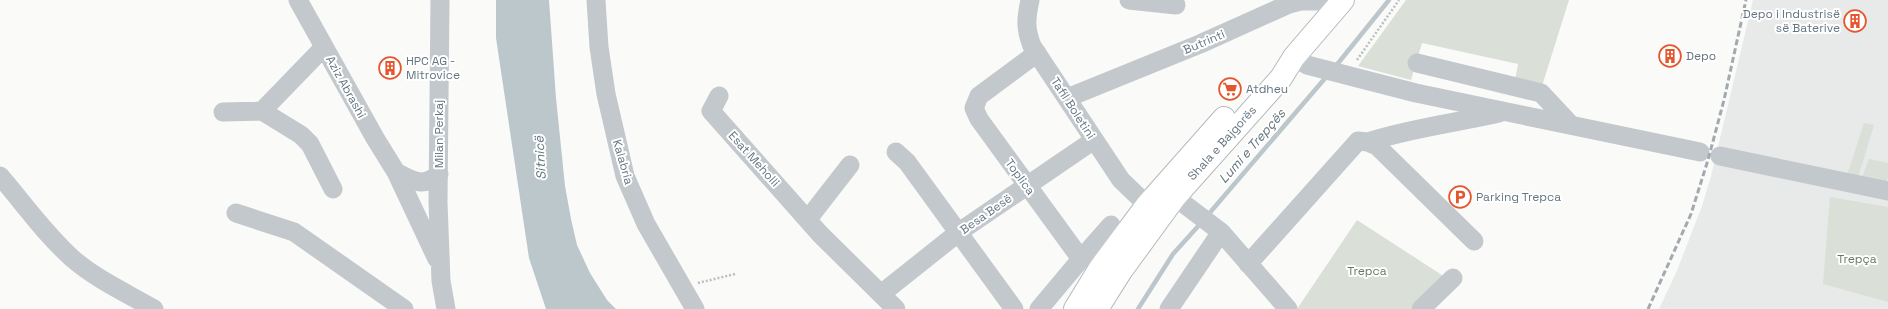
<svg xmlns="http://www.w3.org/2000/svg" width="1888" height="309" font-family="'Space Grotesk',sans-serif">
<rect width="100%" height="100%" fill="#fafaf8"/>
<path fill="#e8e9e9" d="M1753,0h135v309h-229l17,-36 26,-67 9,-30z"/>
<path fill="#dadfd7" d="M1406,0h163l-27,86 -27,-6 3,-16 -96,-21 -11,37 -53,-14z
M1864,123l10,2 -16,53 -11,-3z
M1869,159l19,4v14l-2,8 -24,-8z
M1830,197l58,10v95l-65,-18z
M1357,220l91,59 -33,30h-118z"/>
<path fill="#bbc7cb" d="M496,0h53l7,98 9,88 6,33 6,26 13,28 17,27 9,9h-70l-17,-51 -33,-220z"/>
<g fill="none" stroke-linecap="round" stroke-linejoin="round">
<path stroke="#bbc7cb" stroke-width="4.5" d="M1335,67l54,-67
M1207,216l120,-140
M1138,309l35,-55 28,-31"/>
<g stroke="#b5babe" stroke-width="24">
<path id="major" d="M1075,309l25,-41 47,-63 77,-87
M1097,309l24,-38 54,-74 106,-119 13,-21 49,-57"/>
</g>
<path stroke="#bbbfc2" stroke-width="2.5" stroke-dasharray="2 2" stroke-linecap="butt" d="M1357,60l42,-60
M698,283l37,-9"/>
<path stroke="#c3c8cc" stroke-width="19" d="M298,0l77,138 21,34 41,87
M440,0l-2,202 3,79 5,28
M596,0l3,47 7,47 19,82 21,48 49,85
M1030,0c-4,19 -5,28 2,46l89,134 26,25
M1129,0l47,5
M1037,53l-58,43 -5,12 5,11 102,140 -42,50
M1294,57l13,8 109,28 284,59
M1417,63l124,30 30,32
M719,96l-8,15 109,123 76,75
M1067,98l133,-54 89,-40 12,-3h42
M262,111l62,-64
M223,112l39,-1 39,24 9,9 23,45
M1368,142c43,-14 88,-19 131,-29
M896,152l11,10 107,147
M1720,156l168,35
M396,172c17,9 27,16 43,2
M0,176c24,28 46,59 73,83 23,20 55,35 81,50
M1163,188l58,44 67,77
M236,213l58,19 110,77
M808,219l42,-54
M1081,259l30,-34
M1248,264l110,-123 10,1 9,4 97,95
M881,294l78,-62 135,-92
M1169,309l52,-77
M1421,309l32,-31"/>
<use href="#major" stroke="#fff" stroke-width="22"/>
<path stroke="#a2aab0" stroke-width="3" stroke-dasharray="6 3" stroke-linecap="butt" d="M1648,309l43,-95 17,-54 16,-60 22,-100"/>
</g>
<defs>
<g id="building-ring" transform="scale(1.15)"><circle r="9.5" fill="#fff" stroke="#e4572e" stroke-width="1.5"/><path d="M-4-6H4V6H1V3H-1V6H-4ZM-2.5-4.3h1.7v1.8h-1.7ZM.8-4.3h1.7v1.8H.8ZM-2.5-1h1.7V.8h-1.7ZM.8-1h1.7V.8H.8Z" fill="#e4572e"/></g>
<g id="supermarket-ring" transform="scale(1.15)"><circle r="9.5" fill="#fff" stroke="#e4572e" stroke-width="1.5"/><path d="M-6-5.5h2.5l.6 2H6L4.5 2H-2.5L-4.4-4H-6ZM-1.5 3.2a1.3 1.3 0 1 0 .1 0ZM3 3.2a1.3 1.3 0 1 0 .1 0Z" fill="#e4572e"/></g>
<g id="parking-ring" transform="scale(1.15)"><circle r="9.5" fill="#fff" stroke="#e4572e" stroke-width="1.5"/><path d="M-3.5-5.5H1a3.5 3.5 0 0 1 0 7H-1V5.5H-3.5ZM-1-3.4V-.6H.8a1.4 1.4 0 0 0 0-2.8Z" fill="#e4572e"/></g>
</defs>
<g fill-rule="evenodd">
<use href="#building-ring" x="1855" y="21"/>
<use href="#building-ring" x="1670" y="56"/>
<use href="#building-ring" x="390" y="68"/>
<use href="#supermarket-ring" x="1230" y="89"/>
<use href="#parking-ring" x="1460" y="197"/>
</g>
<g text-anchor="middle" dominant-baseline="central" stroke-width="4" stroke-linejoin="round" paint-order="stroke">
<g font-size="12" fill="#657683" stroke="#fff" text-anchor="start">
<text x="1840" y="14" text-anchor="end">Depo i Industrisë<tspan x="1840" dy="14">së Baterive</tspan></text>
<text x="1686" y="56">Depo</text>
<text x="406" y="61">HPC AG -<tspan x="406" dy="14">Mitrovice</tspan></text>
<text x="1246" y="89">Atdheu</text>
<text x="1476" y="197">Parking Trepca</text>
</g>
<g font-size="12" fill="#657683" stroke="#fff">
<text transform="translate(1204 42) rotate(-23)">Butrinti</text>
<text transform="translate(346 87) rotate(61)">Aziz Abrashi</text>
<text transform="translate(1073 108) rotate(57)">Tafil Boletini</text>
<text transform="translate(439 134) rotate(-90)">Milan Perkaj</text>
<text transform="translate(1222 143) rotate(-48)">Shala e Bajgorës</text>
<text transform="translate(754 159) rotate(48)">Esat Meholli</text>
<text transform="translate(623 162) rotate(74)">Kalabria</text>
<text transform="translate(1020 177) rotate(54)">Toplica</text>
<text transform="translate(986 214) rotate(-35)">Besa Besë</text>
</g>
<g font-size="12" fill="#687a64" stroke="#fff">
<text x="1857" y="259">Trepça</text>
<text x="1367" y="271">Trepca</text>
</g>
<g font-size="13" font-style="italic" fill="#60757c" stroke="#fff">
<text transform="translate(1252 146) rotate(-49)">Lumi e Trepçës</text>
<text transform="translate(540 158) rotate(-93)">Sitnicë</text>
</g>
</g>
</svg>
